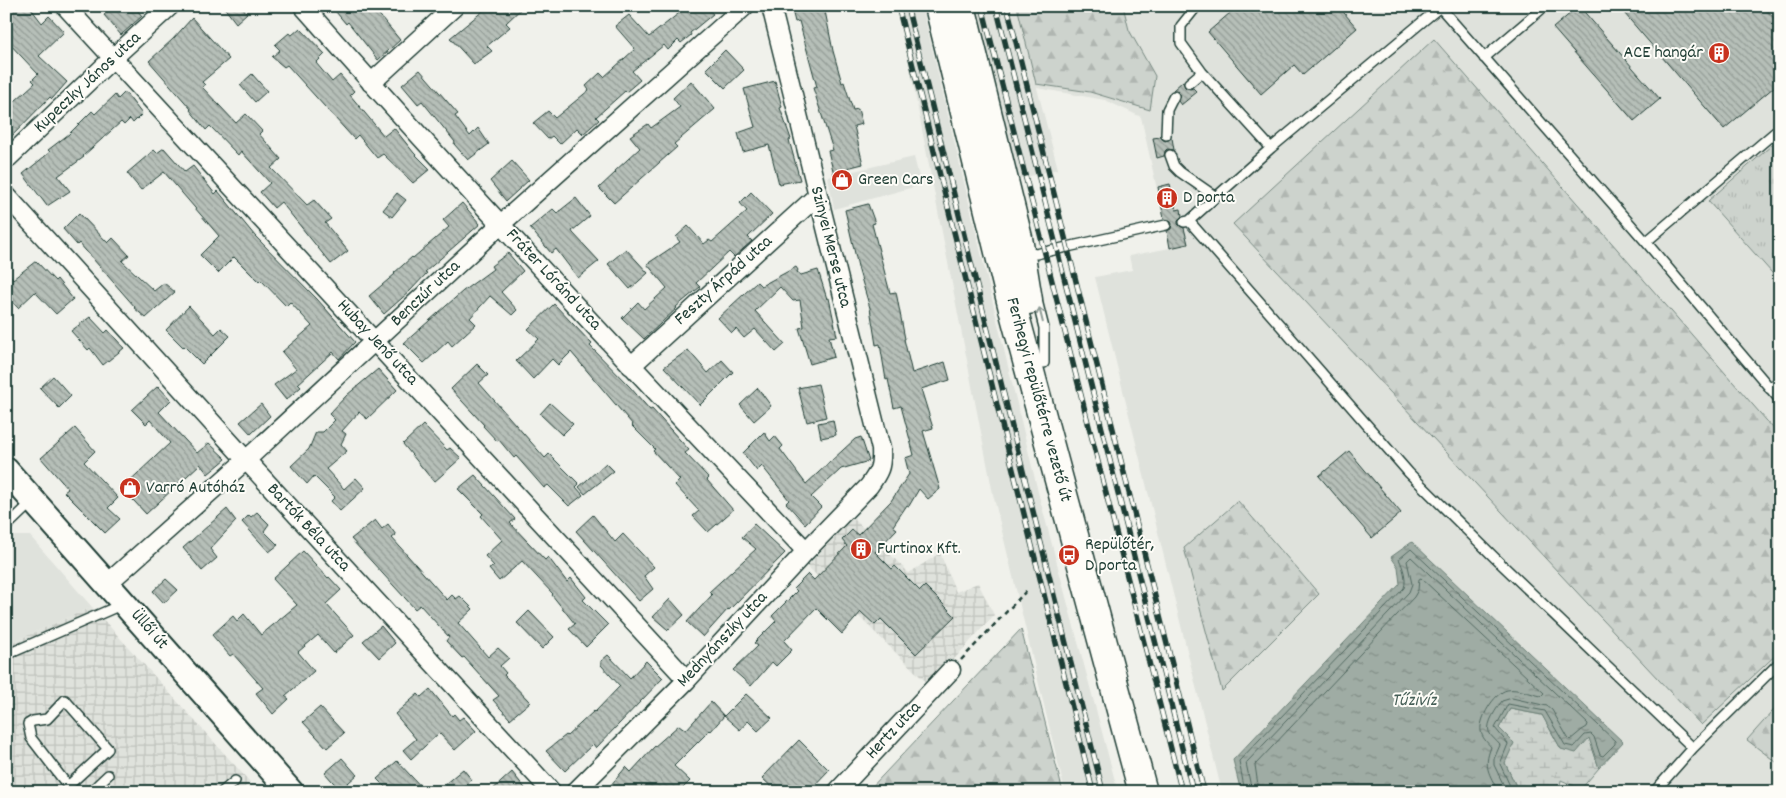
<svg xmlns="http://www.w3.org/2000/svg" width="1786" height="798" font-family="Dekko,sans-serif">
<defs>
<pattern id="industrial-grid" width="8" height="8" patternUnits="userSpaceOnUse" patternTransform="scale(1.25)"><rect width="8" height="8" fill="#dfe2dc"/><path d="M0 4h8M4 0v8" fill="none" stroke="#bfc3bd"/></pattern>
<pattern id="grass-tufts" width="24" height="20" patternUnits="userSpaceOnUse" patternTransform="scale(1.25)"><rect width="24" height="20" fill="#cdd3cd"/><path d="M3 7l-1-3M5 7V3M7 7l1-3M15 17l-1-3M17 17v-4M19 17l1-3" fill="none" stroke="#b0b6b1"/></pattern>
<pattern id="forest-firs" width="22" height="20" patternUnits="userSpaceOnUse" patternTransform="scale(1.25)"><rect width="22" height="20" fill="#cdd3cd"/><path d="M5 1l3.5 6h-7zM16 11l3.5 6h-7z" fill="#b0b6b1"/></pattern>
<pattern id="wetland-marsh" width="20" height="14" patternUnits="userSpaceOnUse" patternTransform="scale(1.25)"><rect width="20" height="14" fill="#cdd3cd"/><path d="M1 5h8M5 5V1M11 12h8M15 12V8" fill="none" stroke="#b0b6b1"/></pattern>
<pattern id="water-ripples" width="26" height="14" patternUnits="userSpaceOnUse" patternTransform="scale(1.25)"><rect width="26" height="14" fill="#9faca4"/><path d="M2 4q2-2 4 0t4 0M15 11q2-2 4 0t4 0" fill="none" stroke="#818d86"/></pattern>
<pattern id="building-back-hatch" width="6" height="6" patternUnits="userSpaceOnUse" patternTransform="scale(1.25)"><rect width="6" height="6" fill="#b6bfb8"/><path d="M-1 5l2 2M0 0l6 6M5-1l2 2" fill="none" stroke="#939c96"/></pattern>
</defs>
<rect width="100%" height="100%" fill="#f0f1eb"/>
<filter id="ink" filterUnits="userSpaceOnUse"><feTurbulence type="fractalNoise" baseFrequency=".02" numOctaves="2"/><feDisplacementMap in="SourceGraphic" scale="10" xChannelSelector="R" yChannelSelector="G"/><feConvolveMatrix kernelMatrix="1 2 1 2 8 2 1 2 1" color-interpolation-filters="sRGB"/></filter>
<g filter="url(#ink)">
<path fill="#dfe2dc" d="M898,6h24l117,490 79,296h-53l-72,-298z
M975,6h805v786h-558l-127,-515 37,-7 -3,-14 41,-8 -29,-131 -36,-17 -68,-12 21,81 -40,10z
M914,157l7,28 -87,24 -6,-32z
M6,533l3,3h21l62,71 -86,38z"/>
<path fill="url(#industrial-grid)" d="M853,518l56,55 31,-20 16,39 22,-9 16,32 -64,71 -123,-120z
M92,607l158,175 -11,10h-233v-147z"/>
<path fill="url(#grass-tufts)" stroke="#768880" d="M1780,138v144l-72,-81z"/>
<path fill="url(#forest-firs)" stroke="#768880" d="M1017,6h106l6,24 26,46 -5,34 -60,-18 -54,-8z
M1434,39l346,397v215l-79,74 -468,-501z
M1238,501l81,93 -97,97 -38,-143z
M1021,629l42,163h-196z
M1780,703v62l-33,-25z"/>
<path fill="url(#wetland-marsh)" stroke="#768880" d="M1510,709l32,6 19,34 28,-12 10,31 -18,21 -20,-9 -2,12h-37l-7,-8 -10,-21 -6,-35z"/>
<path fill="url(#water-ripples)" stroke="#6c8077" d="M1412,542l211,200 -24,26 -10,-30 -13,15 -15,-4 -19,-34 -32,-6 -11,19 15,15 -9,20 10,21 7,8h-281l-8,-32 167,-176 -2,-17 -7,-10z"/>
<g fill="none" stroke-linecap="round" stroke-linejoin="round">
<path stroke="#526961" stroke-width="1" d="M1245,792l-6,-31 165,-173c3,-9 -1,-21 -5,-29l12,-10 204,192v3l-12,12 -3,-1 -6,-18 -3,-3 -6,1 -11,12 -9,-2 -20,-34 -37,-7 -13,24 13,16 -8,20 10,22 5,6
M1252,792l-6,-29 163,-171 3,-8 -5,-23 4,-4 177,167 -1,3 -5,3 -12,10 -2,-2 -16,-28 -5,-4 -35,-8 -10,3c-5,7 -16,22 -13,31 2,5 8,9 11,13l-6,14v6l13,27
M1259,792l-4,-27 159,-168 4,-7 1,-11 2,-1 123,115 -3,3c-10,-2 -24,-8 -34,-6 -13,3 -28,29 -26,41 1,7 6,11 10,16 -8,21 -2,25 7,45"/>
</g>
<path fill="url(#building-back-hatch)" stroke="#1f3d34" d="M6,6h23l13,17 7,-7 15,16 -25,24 28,26 -15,17 -2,-2 -44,45v-33l29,-26 -3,-3 6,-6 -32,-34z
M115,6h19l8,10 -21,19 -17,-20z
M223,6h18l6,7 -11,10z
M331,6h41l28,34 -22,20 -30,-38 -2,2z
M489,6h35l-18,17 4,4 -23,19 5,5 -18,13 -24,-26z
M688,6h18l7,8 -23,19 1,2 -10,8 -3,-3 -10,10 -4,-5 -32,26 8,9 -14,12 -1,-1 -29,26 3,3 -16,14 -6,-6 -17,16 -8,-8 -4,3 -15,-16 15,-12 7,7 34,-28 -3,-4 14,-13 4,4 31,-28 -20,-23 14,-11 20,22z
M791,6h33l9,45 9,32 2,-1 9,28 5,-1 4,15 -8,2 9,38 -16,4 3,14 -13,4 -9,-35 5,-1 -20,-62 4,-1 -18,-66 -4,1z
M1238,6h100l19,22 -54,47 -9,-10 -33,29 -53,-62z
M1579,6l81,93 -26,22 -81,-93z
M1618,6h145l17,18v58l-56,47z
M192,18l37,41 -27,23 3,3 -3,2 34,36 10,-9 16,17 -3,3 22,25 -10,9 36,37 7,-5 17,19 -6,4 23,28 -17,13 -50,-62 -7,6 -14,-16 10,-9 -29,-32 -3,4 -28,-29 -4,4 -16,-20 1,-1 -42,-48 24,-22z
M300,28l25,26 -9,9 16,19 8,-7 14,16 -4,4 34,41 10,-8 20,25 16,16 -17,14 -30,-29 -6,4 -19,-23 -4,4 -67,-74 -3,2 -12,-10 8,-7 -5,-5 14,-12 3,2z
M725,50l19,20 -19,18 -19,-19z
M420,70l38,44 -3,2 15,20 8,-8 11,16 -21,16 -14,-16 1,-2 -33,-41 -4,3 -16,-19z
M252,74l15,17 -12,11 -15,-17z
M691,81l24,28 -41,35 3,3 -63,56 -15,-15 17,-16 -1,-1 25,-23 -10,-12 18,-12 3,4 29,-21 -7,-9z
M775,81l7,26 -2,1 11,31 -2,1 11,40 -21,4 -10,-39 -26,7 -5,-19 17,-6 -11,-38z
M1183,81l2,6 5,2 3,-1 4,4 -16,13 -3,-4 1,-8 -3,-3h-3z
M125,92l17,22 -9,9 -3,-4 -6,6 -3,-3 -38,34 1,1 -26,19 12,15 -23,15 -24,-32 27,-22 -2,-2 21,-16 23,-23 3,3 20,-19 3,4z
M1160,137l5,4 7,-3 2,12 -7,-1 -2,2 -1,5 -7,2 -4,-20z
M164,148l21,24 8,-6 22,28 3,-3 37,45 62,63 38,43 -16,17 -6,-7 -35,32 3,3 -15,13 -12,-15 22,-16 -14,-17 30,-26 -22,-24 -4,4 -25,-26 -2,2 -25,-25 -16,16 -18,-18 19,-19 -55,-64 -23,18 -14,-17 27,-23 3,3z
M512,161l17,19 -23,21 -16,-20z
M1170,184l6,26 5,-1 1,7 -4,4v4l2,2 4,2 4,16 -18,4 -3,-17 4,-2 1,-5 -2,-4 -6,-1 -6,-32z
M751,192l21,22 -24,23 4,4 -18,16 -5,-5 -33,31 4,4 -24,20 1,1 -33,31 -22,-21 16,-16 6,7 23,-21 -20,-24 33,-22 -4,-5 12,-11 16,18 5,-4 3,2 35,-31 -7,-8z
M397,193l9,7 -14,17 -9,-7z
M576,198l14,18 -18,15 1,2 26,28 -21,17 -22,-29 -5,4 -21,-25 23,-19 4,4z
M462,203l18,21 -55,48 2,1 -17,18 -26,23 -15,-18 26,-22 -1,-1 18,-16 1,1 36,-31 -6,-7z
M868,204l7,19 -3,1 18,69 6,-1 9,47h-1l8,34 33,-11 5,18 -29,9 12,39 -10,3 17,58 -12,10 -9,-10 -10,17 -2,-1 -14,21 4,3 -22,23 17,17 3,-3 25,25 5,-5 30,30 -39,38 -35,-35 -6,6 -14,-13 -19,22 -26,-26 -32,33 8,9 -16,16 -4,-4 -21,24 -18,-16 25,-24 -4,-3 22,-22 -4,-5 25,-25 -3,-3 14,-14 6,6 33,-34 -5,-6 10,-10 6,5 33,-34 18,-27 -4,-16 9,-3 -13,-49 -7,2 -6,-29 -2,1 -6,-36 -4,1 -6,-37 -11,-37 -14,-61z
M79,213l29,30 5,-5 16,17 -7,6 32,30 10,-8 11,9 -29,26 -12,-10 1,-1 -56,-64 -2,2 -14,-16z
M626,249l22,24 -18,16 -22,-25z
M508,253l15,18 -22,21 16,18 -5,5 -22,-19 -20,22 6,6 -24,22 -4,-5 -24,22 -20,-20 59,-52 30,-22 -2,-3z
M36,261l19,20 2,-2 16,20 -17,15 -21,-22 -17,16 -12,-13v-26l7,10z
M796,267l2,3 -1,2 4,3 17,-5 9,29 2,-1 8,38 -8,1 5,20 -24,7 -11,-36 5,-1 -4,-27 -7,1 -13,-14 -25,24 30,33 -9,8 -21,-23 -11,9 -8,-9 -4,4 -14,-15 39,-36 4,4z
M554,304l38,40 -2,2 40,41 20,23 2,-1 37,41 -4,3 24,25 -2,2 26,30 -25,22 -15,-16 6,-5 -24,-26 5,-5 -27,-29 2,-2 -23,-23 1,-1 -62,-73 -13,13 -6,-6 -19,20 -17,-18 23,-22 -11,-10z
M189,306l26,28 6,-6 9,8 -28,28 -18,-18 -1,1 -17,-17z
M90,317l15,16 3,-3 16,18 -21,17 -13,-17 -2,2 -17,-19z
M688,350l20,23 14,-13 11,12 -33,33 -36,-38z
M477,364l11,11 -9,8 66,75 4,-4 30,30 -3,3 7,8 -14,11 -21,-21 -4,3 -28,-32 -2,2 -15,-18 -2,1 -14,-15 1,-1 -33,-36z
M378,369l19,21 -30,29 -8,-7 -17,19 4,3 -5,10 6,7 -21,18 18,20 12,-11 9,10 -25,23 -9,-10 4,-4 -21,-21 -7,8 -16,-18 18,-17 7,-17h7l12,-12 -6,-6 18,-19z
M53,376l18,20 -12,12 -19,-20z
M818,384l8,33 -19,5 -9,-34z
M158,386l13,14 -12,12 38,41 12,-10 17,16 -18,15 -8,-10 -54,50 -24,-26 48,-45 -20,-23 -4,4 -14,-14z
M758,388l13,18 -17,15 -14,-16z
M550,403l23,21 -11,11 -22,-21z
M261,404l9,12 -19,18 -11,-12z
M833,420l3,15 -15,3 -3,-15z
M423,425l24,25 3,-2 11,10 -27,24 -31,-38z
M75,428l20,23 -11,11 34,36 -10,10 12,11 -15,14 -41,-41 4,-3 -27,-31z
M764,432l6,9 5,-5 8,10 -3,3 26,35 49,-45 6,-2 8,24 -28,8 -30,28 10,10 -16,17 -19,-21 3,-3 -27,-34 -5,5 -14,-18z
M1349,451l52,62 -29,25 -53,-62z
M606,463l8,8 -29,23 -6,-7z
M475,475l40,44 -5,4 35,37 3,-3 19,25 4,-4 15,19 -3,3 25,25 -22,22 -17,-18 6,-5 -23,-29 1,-1 -31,-33 -23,20 -10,-12 5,-3 -9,-10 17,-16 -21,-24 2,-2 -25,-25z
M227,509l9,12 -26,28 7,9 -15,13 -19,-23z
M257,512l12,12 -5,7 14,14 -9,7 -27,-30 7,-7 2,2z
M593,515l22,27 8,-8 31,33 -10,9 9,13 -14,12 -63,-70z
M375,520l7,9 6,-5 8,11 -4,3 55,62 5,-5 4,4 4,-3 13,13 -15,14 30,34 10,-9 11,10 -9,8 6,7 -2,2 26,27 -20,17 -17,-19 6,-4 -35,-39 -2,1 -16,-17 3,-4 -29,-32 -5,4 -64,-70z
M754,524l31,29 -56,57 -1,-1 -25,28 -16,-15 25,-27 -3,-3 47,-43 -14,-12z
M303,551l25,27 1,-1 12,13 -15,14 28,31 -20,18 -16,-18 -20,17 16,19 -29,25 4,3 -16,15 -17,-21 7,-5 -30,-34 -3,2 -18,-21 21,-19 4,5 7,-7 17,21 36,-30 -24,-26z
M166,579l12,11 -14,13 -11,-12z
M670,599l14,16 -16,15 -15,-13z
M529,611l25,26 -12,12 -25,-26z
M381,626l14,17 -16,15 -16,-17z
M608,655l22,23 16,-17 17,17 -67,70 -3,-4 -28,27 -19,-20 20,-16 1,1 27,-25 1,1 25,-26 -19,-21v-4z
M430,689l22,27 2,-2 5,6 4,-3 13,14 -21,19 -16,-17 -28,26 -8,-9 13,-11 -21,-25 23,-20 3,3z
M746,694l26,24 -14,13 -10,-10 -8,9 -16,-14 -13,15 -1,-1 -36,36 16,15 -11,11h-74l21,-25 5,5 23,-25 25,-22 7,5 25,-28 13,14z
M320,707l24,26 -17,15 -24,-26z
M799,740l30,30 -21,22h-31l-15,-14z
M342,758l15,17 -17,15 -15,-17z
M397,761l29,31h-36l-13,-13z
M463,769l9,11 -13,12h-8l-6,-8z
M512,772l16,20h-38z"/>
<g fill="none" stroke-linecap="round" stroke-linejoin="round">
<g stroke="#1f3d34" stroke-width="12">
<path id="lane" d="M1197,6l-16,20v17l21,29 69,76
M1439,6l207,236 134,158
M1484,58l61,-52
M1189,83l13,-11
M1166,135l1,-25 7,-14
M1170,155l4,11 6,6 36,25
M1189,221l220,252 86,85 198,190
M1184,222l5,-1 82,-73 169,-141
M1646,242l134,-114
M1024,251l12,3 130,-29
M1036,296l8,32v35
M1770,389l10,-9
M6,527l26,-25
M6,655l117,-51
M68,786l40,-37 -43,-49 -18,19 -14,2 -5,3 3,14 37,48 5,6
M90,792l18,-17
M222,792l13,-11
M1654,792l39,-44 87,-86"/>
</g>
<g stroke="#1f3d34" stroke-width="21">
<path id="street" d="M65,6l622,674
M303,6c164,185 333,365 503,545
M371,83l84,-77
M6,160l107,-102 57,-52
M6,195l240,265 306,332
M631,366l186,-170
M108,583l138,-123 255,-236 244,-218
M575,792l112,-112 119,-129 63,-65c10,-14 13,-19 12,-37l-110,-443
M837,792l114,-122"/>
</g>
<g stroke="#1f3d34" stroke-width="28">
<path id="secondary" d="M6,470l285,322"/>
</g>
<g stroke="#1f3d34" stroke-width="31">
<path id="primary" d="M939,6l73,299 131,487
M961,6l57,232 10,62"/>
</g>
<path stroke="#1f3d34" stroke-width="2.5" stroke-dasharray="5 4" stroke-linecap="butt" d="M961,660l67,-71"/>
<use href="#lane" stroke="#fdfcf7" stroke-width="9"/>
<use href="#street" stroke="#fdfcf7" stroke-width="18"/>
<use href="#secondary" stroke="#fdfcf7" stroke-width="24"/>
<use href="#primary" stroke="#fdfcf7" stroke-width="28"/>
<g stroke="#1f3d34" stroke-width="5.5">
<path id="rail" d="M898,6l195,786
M907,6l196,786
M982,6l200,786
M996,6l197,786
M1007,6l197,786"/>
</g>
<use href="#rail" stroke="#fdfcf7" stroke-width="4" stroke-dasharray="11" stroke-linecap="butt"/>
</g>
<defs><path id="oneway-shaft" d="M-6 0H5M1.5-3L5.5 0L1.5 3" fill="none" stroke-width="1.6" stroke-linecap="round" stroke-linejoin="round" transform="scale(1.25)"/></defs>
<use stroke="#8e9c96" href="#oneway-shaft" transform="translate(1041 315) rotate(-104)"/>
</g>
<defs>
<g id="building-disc" transform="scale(1.125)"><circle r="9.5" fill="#c8321e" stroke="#fdfcf7"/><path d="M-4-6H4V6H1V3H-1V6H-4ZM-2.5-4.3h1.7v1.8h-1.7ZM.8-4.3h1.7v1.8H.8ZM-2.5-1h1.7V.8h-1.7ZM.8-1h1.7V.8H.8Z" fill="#fff"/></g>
<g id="shop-disc" transform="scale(1.125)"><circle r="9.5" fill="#c8321e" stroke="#fdfcf7"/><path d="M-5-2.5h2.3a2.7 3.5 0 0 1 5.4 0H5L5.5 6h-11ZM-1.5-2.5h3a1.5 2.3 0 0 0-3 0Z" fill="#fff"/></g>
<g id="bus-disc" transform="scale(1.125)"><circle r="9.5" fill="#c8321e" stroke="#fdfcf7"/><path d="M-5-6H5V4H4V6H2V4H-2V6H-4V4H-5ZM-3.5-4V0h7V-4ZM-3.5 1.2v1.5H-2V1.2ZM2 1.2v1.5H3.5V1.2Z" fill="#fff"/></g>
</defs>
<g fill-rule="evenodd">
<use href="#building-disc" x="1719" y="53"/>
<use href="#shop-disc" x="842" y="180"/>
<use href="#building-disc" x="1167" y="198"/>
<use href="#shop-disc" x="130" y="488"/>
<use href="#building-disc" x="861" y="549"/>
<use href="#bus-disc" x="1069" y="555"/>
</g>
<g text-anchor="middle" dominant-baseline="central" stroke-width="4" stroke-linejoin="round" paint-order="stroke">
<g font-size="18" fill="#1f3d34" stroke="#fdfcf7" text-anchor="start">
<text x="1703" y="53" text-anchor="end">ACE hangár</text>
<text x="858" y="180">Green Cars</text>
<text x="1183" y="198">D porta</text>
<text x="146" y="488">Varró Autóház</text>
<text x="1085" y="545">Repülőtér,<tspan x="1085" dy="21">D porta</tspan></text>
<text x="877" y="549">Furtinox Kft.</text>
</g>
<g font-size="18" fill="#1f3d34" stroke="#fdfcf7">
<text transform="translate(88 83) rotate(-43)">Kupeczky János utca</text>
<text transform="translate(830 247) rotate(76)">Szinyei Merse utca</text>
<text transform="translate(553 280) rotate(47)">Fráter Lóránd utca</text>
<text transform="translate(724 281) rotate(-42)">Feszty Árpád utca</text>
<text transform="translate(426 294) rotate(-43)">Benczúr utca</text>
<text transform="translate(377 343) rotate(47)">Hubay Jenő utca</text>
<text transform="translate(1038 400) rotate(75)">Ferihegyi repülőtérre vezető út</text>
<text transform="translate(308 528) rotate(47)">Bartók Béla utca</text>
<text transform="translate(149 630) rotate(49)">Üllői út</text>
<text transform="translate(723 640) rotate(-47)">Mednyánszky utca</text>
<text transform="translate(894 731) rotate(-47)">Hertz utca</text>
</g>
<g font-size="19" font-style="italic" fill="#455e56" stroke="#fdfcf7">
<text x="1414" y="701">Tűzivíz</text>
</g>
</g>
<rect width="1786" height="798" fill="none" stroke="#fdfcf7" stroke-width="25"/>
<rect x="12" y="12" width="1761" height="773" fill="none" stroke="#1f3d34" stroke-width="2" filter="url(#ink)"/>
</svg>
